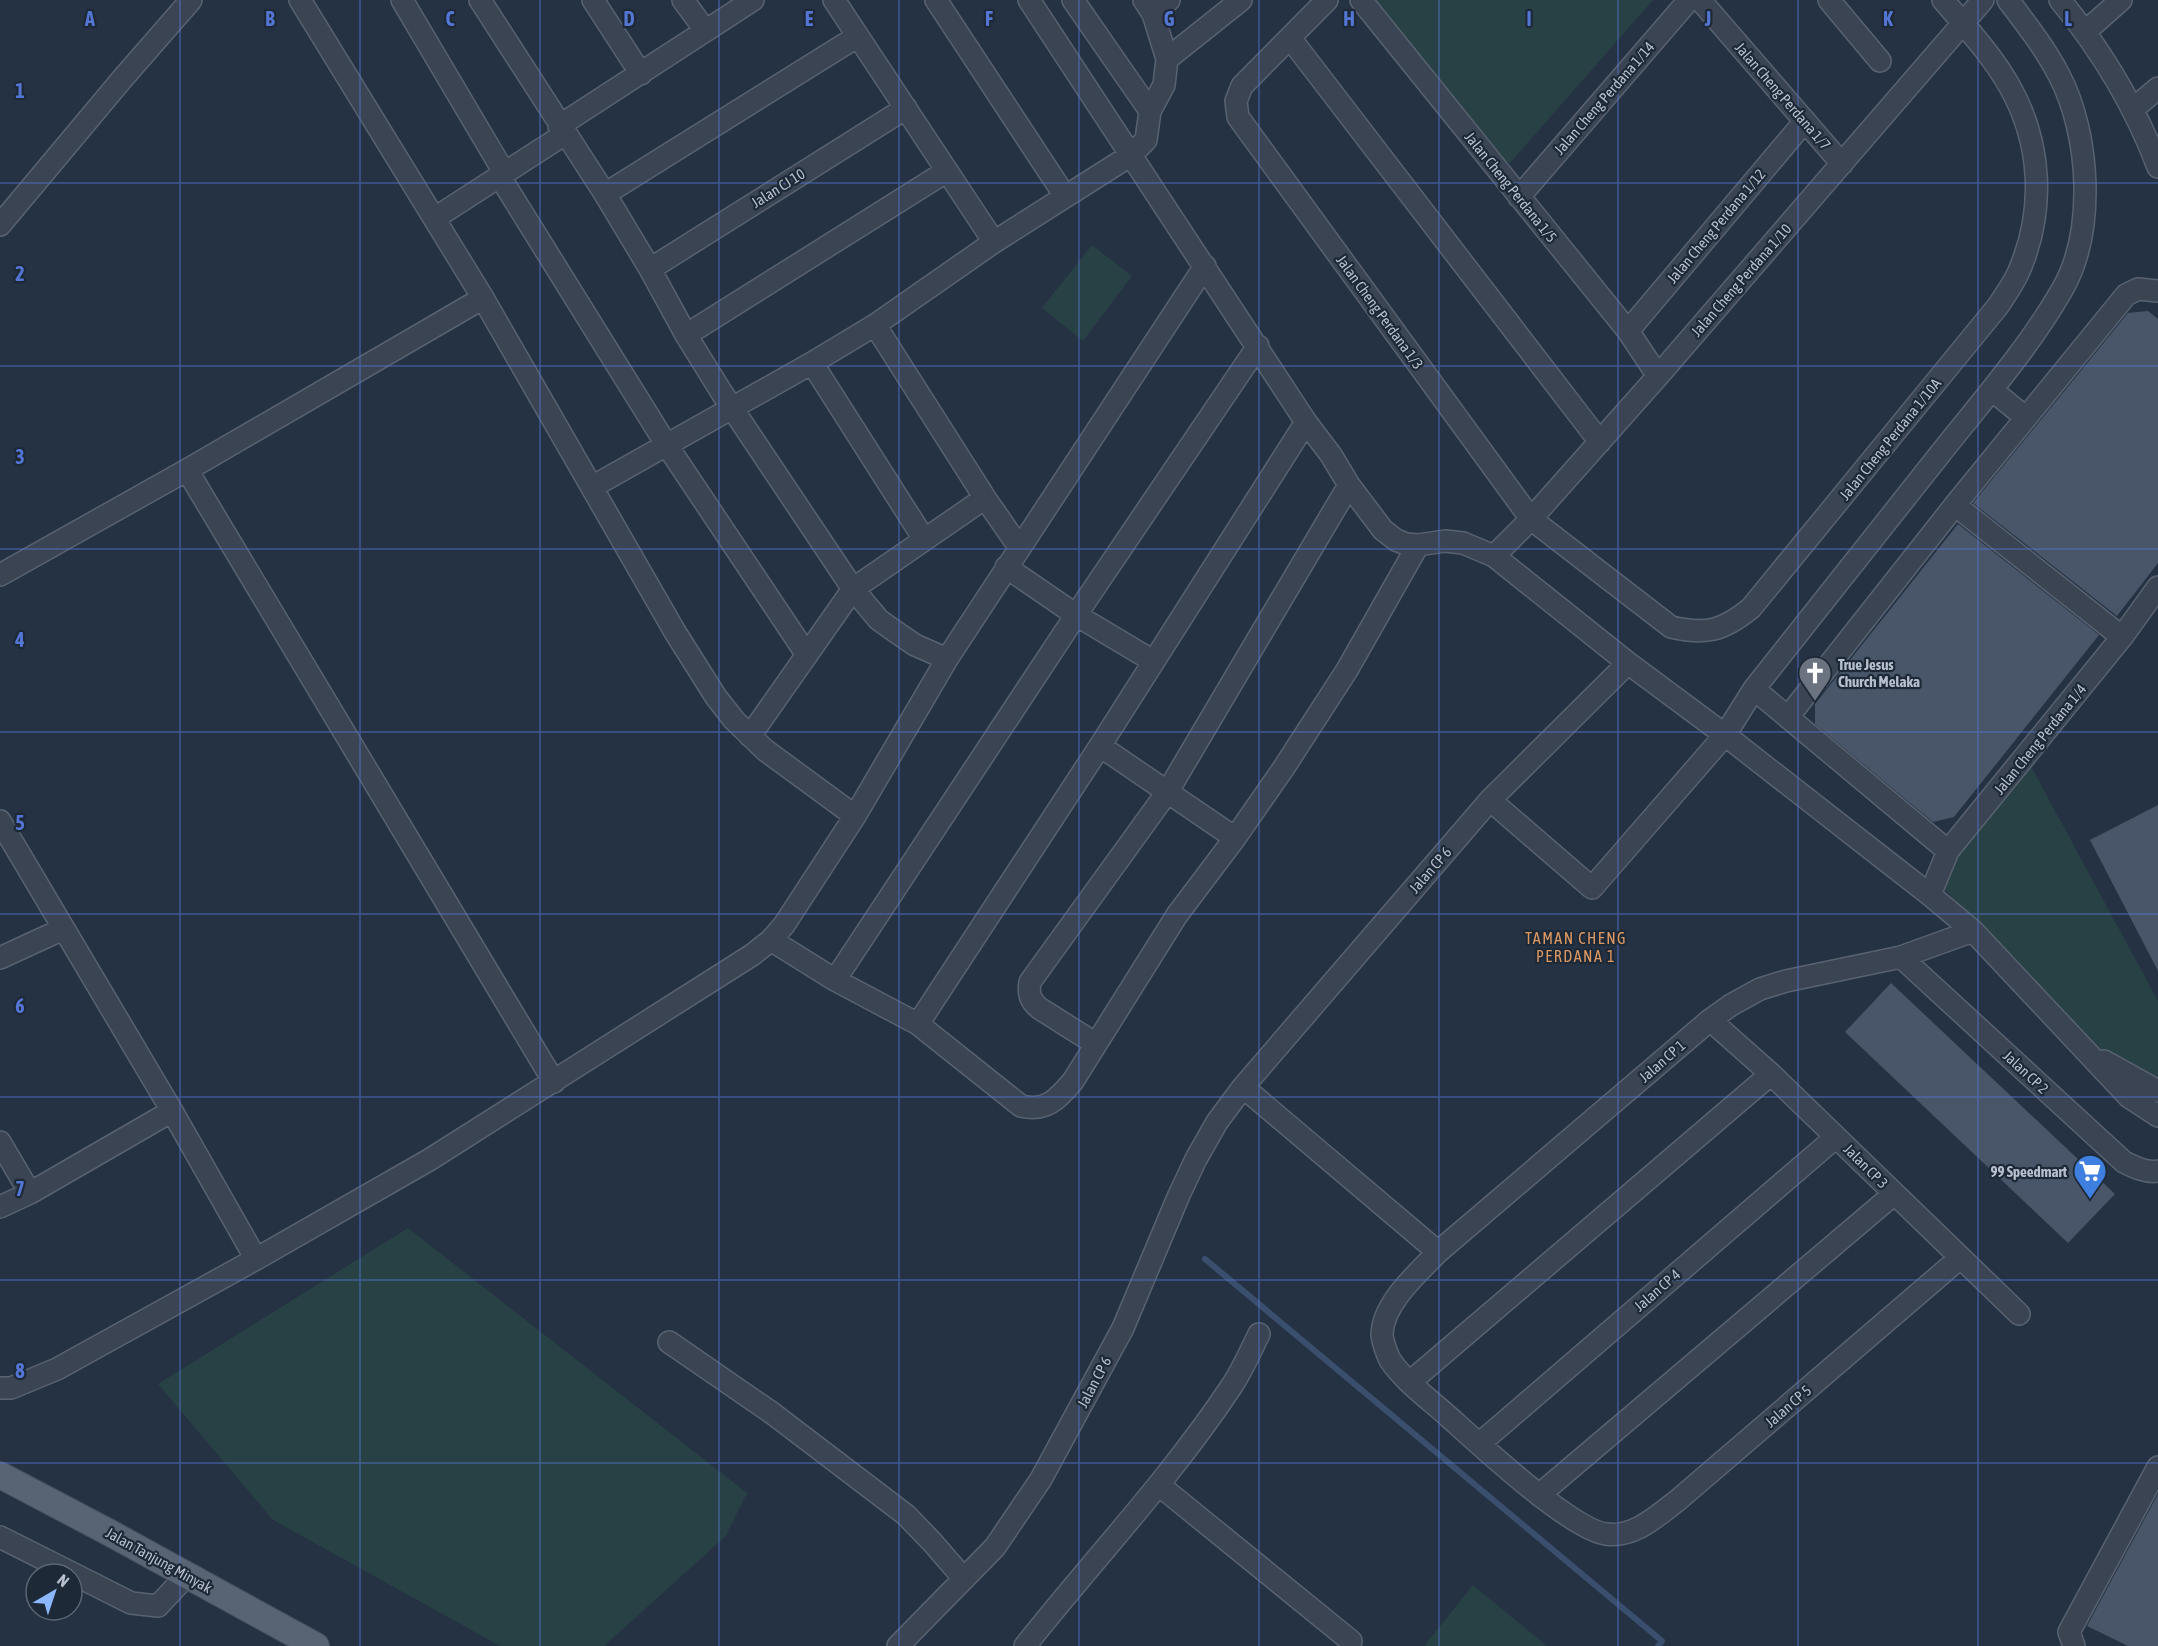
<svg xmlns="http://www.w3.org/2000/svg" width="2158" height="1646" font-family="'Asap Condensed',sans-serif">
<rect width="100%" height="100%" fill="#253244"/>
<path fill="#274144" d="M1376,0h277l-143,163 -19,-4z
M1092,245l40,31 -49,65 -41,-33z
M2027,759l131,242v85l-52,-25 -174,-185z
M408,1228l339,265 -21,43 -122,110h-104l-227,-126 -115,-136z
M1473,1585l74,61h-123z"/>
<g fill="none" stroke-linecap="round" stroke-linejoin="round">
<path stroke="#3a4f6d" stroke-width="6" d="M1205,1259l457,382 -4,5"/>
</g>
<path fill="#49566a" d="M2148,311l10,8v244l-41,53 -144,-113 155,-190z
M1958,524l141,111 -145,182 -21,5 -118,-98v-20z
M2158,805v166l-68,-131z
M1891,983l224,211 -47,49 -223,-211z
M2158,1494v152h-30l-41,-20z"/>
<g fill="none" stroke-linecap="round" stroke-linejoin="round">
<g stroke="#586270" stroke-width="24">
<path id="minor" d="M300,0l183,298 192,334 41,65 18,23 31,30 90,66
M402,0l103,174
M480,0l125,194 45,75 36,66 36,58 131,196 26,31 17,12 19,13 32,14
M593,0l48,74
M683,0l22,30
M834,0l160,242
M936,0l129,196
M1029,0l277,422 25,33 18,30 34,45 13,10 10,4 12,1 27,-4 18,2 31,13 134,107 97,72 205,160 43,36 156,166 29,19
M1073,0l77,111
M1144,0l9,14 14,45
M1327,0l-85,86 -6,15 2,16 293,402 140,108c35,8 52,4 80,-19l247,-302c7,-11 16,-23 21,-35 26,-60 23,-127 -9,-184 -18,-32 -44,-60 -67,-87
M1361,0l267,331 30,45
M1700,0l142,164
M1829,0l51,61
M2060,0c41,50 75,106 98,167
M1153,14l16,-14
M2086,31l35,-31
M1290,38l310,404
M2133,109l25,-21
M559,126l194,-126
M500,177l166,267 141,211
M605,194l253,-158
M1519,197l170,-197
M435,218l130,-84
M0,225l123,-147 68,-78
M650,269l256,-161
M875,325l110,173 34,49
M1628,331l177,-210
M686,335l261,-164
M812,363l112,176
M1992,390l34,28
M187,470l367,612
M592,487l220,-124 63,-38 119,-83 137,-87 15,-15 4,-29 14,-26 3,-26 74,-59
M1955,505l167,132
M1494,556l37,-37 127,-143 325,-376
M1006,567l70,48 77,46
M0,575l187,-105 296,-172
M1754,689l194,162
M1788,717l167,-212 171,-210 12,-6 20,2
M750,736l103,-147 132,-91
M1100,746l135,92
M1490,800l102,88 133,-153 29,-46c62,-78 124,-156 186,-235 42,-53 88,-105 122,-164 34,-59 28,-156 -3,-215 -14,-27 -33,-51 -51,-75
M0,821l172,290 84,148
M1930,895l18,-44 174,-214 36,-50
M771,940l64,40 83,44 103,82c25,6 37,-7 52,-25l104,-166 58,-77 48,-69 64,-99 71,-125
M1901,957l223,205c10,5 22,11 34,9
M0,958l63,-29
M835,980l241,-365 182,-269
M1710,1020l61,54 248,240
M918,1024l182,-278 206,-324
M1096,1044l-57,-36c-9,-8 -11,-14 -9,-26l138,-191 181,-306
M2104,1061l54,30
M1243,1087l195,165
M0,1142l30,51
M0,1207l30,-14 142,-82
M1960,1258l-282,242c-21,16 -44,38 -72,34 -36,-5 -127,-90 -157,-117 -20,-18 -44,-35 -59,-57 -3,-6 -8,-20 -8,-26 1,-31 36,-61 56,-82l272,-232 21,-15 29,-16 26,-8 115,-24 72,-26
M669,1342l103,71 134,102 27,28 31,36
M1410,1382l361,-308
M0,1388h11l46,-19 199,-110 173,-99 323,-205 19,-15 13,-15 71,-109 92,-157 258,-393
M1479,1444l357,-307
M1159,1485l192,156
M1539,1495l355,-301
M0,1537l131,66 27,3 29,-31
M898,1646l97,-99 46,-68 82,-151 56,-133 17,-36 21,-37 26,-35 247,-287 138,-137
M1025,1646c68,-86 145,-167 206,-259 11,-16 19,-35 28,-53
M2074,1646l-5,-14 89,-165"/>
</g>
<g stroke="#434d5c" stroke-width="28">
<path id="major" d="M0,1475l112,59 204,112"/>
</g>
<use href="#minor" stroke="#3a4453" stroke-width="21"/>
<use href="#major" stroke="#586373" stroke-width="26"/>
</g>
<path fill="none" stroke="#5376d4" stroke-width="1.5" stroke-opacity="0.55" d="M180,0v1646M360,0v1646M540,0v1646M719,0v1646M899,0v1646M1079,0v1646M1259,0v1646M1439,0v1646M1618,0v1646M1798,0v1646M1978,0v1646M0,183h2158M0,366h2158M0,549h2158M0,732h2158M0,914h2158M0,1097h2158M0,1280h2158M0,1463h2158"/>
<defs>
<g id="church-pin" transform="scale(1.725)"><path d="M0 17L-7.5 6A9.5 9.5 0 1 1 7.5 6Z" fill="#6b7280" stroke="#1e2938"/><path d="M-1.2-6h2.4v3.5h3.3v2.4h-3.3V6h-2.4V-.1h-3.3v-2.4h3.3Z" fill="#fff"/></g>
<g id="supermarket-pin" transform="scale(1.725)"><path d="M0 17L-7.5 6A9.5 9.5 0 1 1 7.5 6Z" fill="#3f7fe0" stroke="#1e2938"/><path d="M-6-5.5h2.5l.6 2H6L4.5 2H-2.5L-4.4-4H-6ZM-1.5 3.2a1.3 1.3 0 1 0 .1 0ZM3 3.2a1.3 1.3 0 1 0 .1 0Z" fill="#fff"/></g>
</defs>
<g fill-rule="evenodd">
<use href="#church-pin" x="1815" y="673"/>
<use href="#supermarket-pin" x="2090" y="1171"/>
</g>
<g text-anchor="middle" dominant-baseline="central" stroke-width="4.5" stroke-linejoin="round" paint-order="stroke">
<g font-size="15" fill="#b7bfcd" stroke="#1e2938">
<text transform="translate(1783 96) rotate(49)">Jalan Cheng Perdana 1/7</text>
<text transform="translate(1604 98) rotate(-49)">Jalan Cheng Perdana 1/14</text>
<text transform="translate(1511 187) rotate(51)">Jalan Cheng Perdana 1/5</text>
<text transform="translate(778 188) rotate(-32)">Jalan CJ 10</text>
<text transform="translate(1716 226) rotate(-50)">Jalan Cheng Perdana 1/12</text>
<text transform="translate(1741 280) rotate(-49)">Jalan Cheng Perdana 1/10</text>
<text transform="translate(1380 312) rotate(54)">Jalan Cheng Perdana 1/3</text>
<text transform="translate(1890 439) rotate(-51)">Jalan Cheng Perdana 1/10A</text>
<text transform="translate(2040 739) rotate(-51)">Jalan Cheng Perdana 1/4</text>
<text transform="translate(1430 870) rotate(-49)">Jalan CP 6</text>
<text transform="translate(1662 1061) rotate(-41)">Jalan CP 1</text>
<text transform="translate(2026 1072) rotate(43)">Jalan CP 2</text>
<text transform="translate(1866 1166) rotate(45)">Jalan CP 3</text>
<text transform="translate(1657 1290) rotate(-41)">Jalan CP 4</text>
<text transform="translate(1094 1382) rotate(-62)">Jalan CP 6</text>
<text transform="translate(1788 1406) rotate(-41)">Jalan CP 5</text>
<text transform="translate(159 1560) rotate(29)">Jalan Tanjung Minyak</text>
</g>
<g font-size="15" font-weight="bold" fill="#b7bfcd" stroke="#1e2938" text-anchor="start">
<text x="1838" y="664">True Jesus<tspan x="1838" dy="17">Church Melaka</tspan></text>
<text x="2067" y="1171" text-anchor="end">99 Speedmart</text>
</g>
<g font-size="16" letter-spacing="1.5" fill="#db9863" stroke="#1e2938">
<text x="1576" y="938">TAMAN CHENG<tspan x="1576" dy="18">PERDANA 1</tspan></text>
</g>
</g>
<g font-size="20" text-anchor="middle" font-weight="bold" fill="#5376d4" stroke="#1e2938" stroke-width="4.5" stroke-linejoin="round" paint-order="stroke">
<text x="90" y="26">A</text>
<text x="270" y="26">B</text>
<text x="450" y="26">C</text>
<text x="629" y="26">D</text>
<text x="809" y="26">E</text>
<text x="989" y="26">F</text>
<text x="1169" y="26">G</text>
<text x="1349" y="26">H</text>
<text x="1529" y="26">I</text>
<text x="1708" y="26">J</text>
<text x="1888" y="26">K</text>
<text x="2068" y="26">L</text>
<text x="20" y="98">1</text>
<text x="20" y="281">2</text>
<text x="20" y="464">3</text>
<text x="20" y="647">4</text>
<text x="20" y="830">5</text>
<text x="20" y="1013">6</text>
<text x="20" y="1196">7</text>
<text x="20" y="1378">8</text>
</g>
<g transform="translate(54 1592) rotate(39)"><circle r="28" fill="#1e2938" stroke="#5b6574" stroke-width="1.5"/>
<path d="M0-4.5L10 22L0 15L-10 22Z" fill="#8cb7fd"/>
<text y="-9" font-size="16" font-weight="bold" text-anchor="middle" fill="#b7bfcd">N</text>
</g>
</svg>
